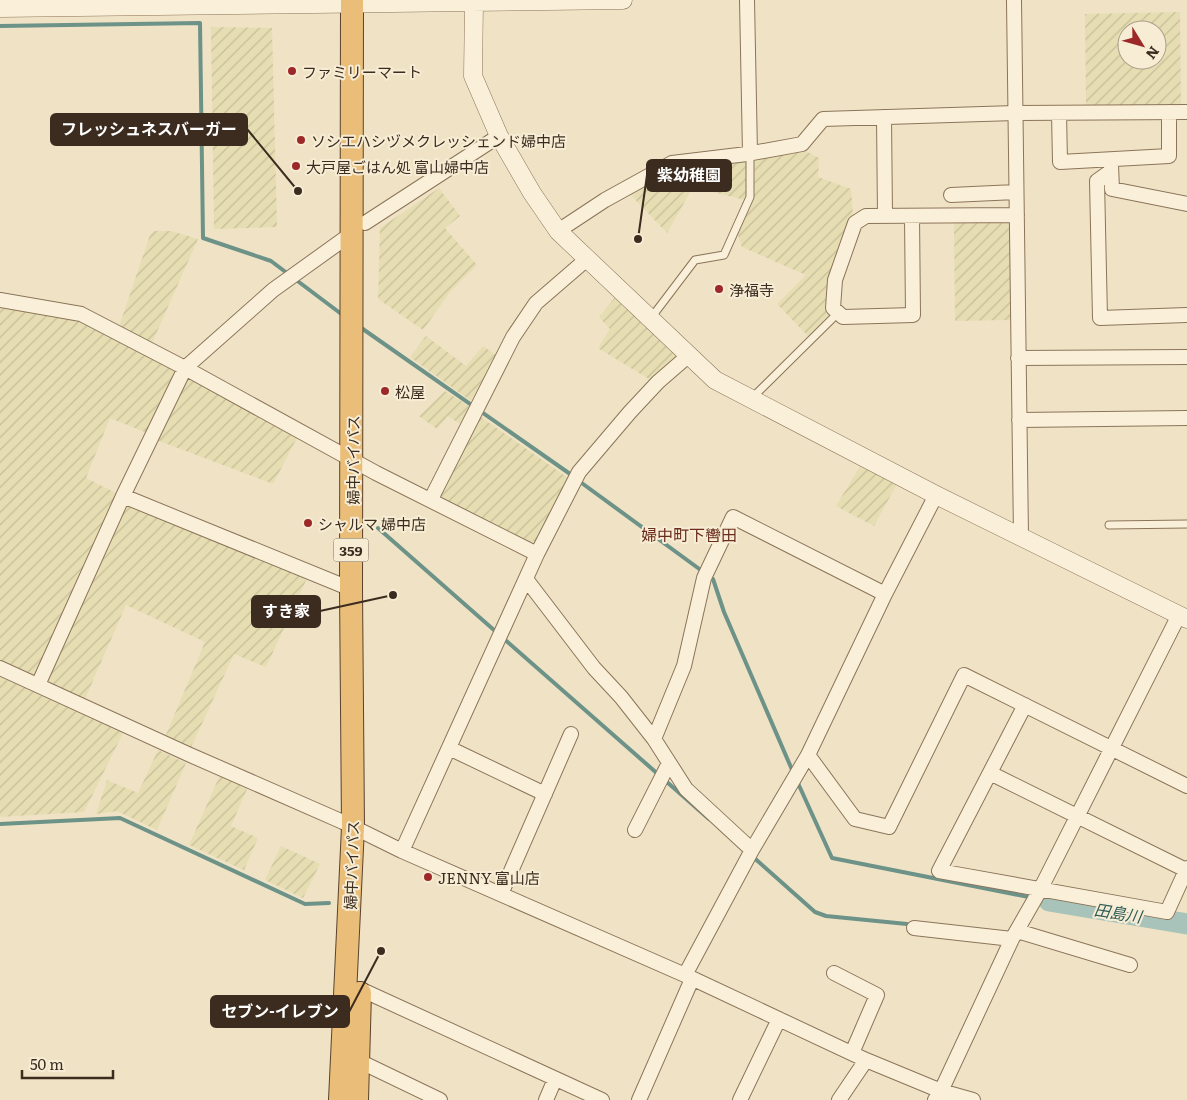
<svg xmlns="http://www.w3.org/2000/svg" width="1187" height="1100" font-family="Literata,'Noto Sans JP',serif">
<defs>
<pattern id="farmland-furrows" width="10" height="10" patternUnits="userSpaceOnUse" patternTransform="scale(1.25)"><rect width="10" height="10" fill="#e6ddb2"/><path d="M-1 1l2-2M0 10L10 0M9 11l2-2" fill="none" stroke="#c6be99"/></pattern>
</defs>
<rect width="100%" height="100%" fill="#f0e3c5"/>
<path fill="url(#farmland-furrows)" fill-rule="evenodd" d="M1180,12l1,93 -95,2 -1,-93zM1127,30h30v30h-30z
M211,27l61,1 5,199 -63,2z
M802,149l17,9 -1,19 33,12 2,27 -25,67v34l-20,19 -31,-32 29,-29 -64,-28 -4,-12 16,-36 1,-42z
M746,157l1,39 -2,4 -52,-13 -26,46 -39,-41 48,-25z
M439,188l21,28 -15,12 32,37 -27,27 -27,38 -45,-31 2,-71z
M954,222h56l1,98 -56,1z
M154,231h17l27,8 -46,104 -33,-16 31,-92z
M616,296l62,59 -26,26 -54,-33 12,-19 -11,-12z
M0,308l80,11 93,50 3,7 -29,57 -37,-15 -24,60 34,17 -84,181 -36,-16z
M426,336l40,30 17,-20 13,9 -25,46 -61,-44z
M189,375l109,61 -25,48 -119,-45z
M445,391l25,16 -10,17 -12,-8 -11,13 -18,-13z
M478,415l90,63 -31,63 -10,1 -85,-43 -3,-10z
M862,463l36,19 -24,44 -38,-20z
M133,503l177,69 -44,95 -32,-13 -46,100 -25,-12 42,-100 -79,-37 -41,94 -40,-18 80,-175z
M0,677l123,56 -39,79 -84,5z
M158,750l28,13 -29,67 -40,-19 -21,3 11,-34 31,13z
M220,775l28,12 -17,39 27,12 -14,32 -55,-25z
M281,846l39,18 -17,34 -38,-18z"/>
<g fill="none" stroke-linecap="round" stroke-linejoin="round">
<path stroke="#6d9288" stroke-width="4" d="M0,26l200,-3 3,215 68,23 73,55
M360,327l213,149
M579,481l134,98 11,33 69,160
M378,528l331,291
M797,781l35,77 217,43
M0,824l120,-6 185,86 24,-1
M752,856l63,56 11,4 81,8"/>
<path stroke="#a7c3ba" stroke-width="21" d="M1049,901l138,23"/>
<g stroke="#8b745a" stroke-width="9">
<path id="service" d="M651,318l44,-58 29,-5 26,-58v-44
M751,399l87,-86
M1109,525l78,-1"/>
</g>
<g stroke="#8b745a" stroke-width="16">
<path id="minor" d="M747,0l3,153
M1014,0l7,537
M1059,113l1,49 109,-6v-44
M884,117l1,99
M1111,165l1,24 75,15
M1111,171l-14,10 3,137 87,-3
M951,195l65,-3
M912,216l1,99 -70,2 -10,-9 2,-28 20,-57 11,-7 151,-1
M365,223l134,-87
M558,231l47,-31 67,-37 75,-9 55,-10 21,-25 192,-6 172,-1
M0,300l81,14 104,54 191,105 161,81
M1018,358l169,-1
M1019,420l168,-2
M123,496l228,93
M431,499l82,-162 23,-34 51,-44
M526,579l68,89 27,29 33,42 32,50 66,61
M0,668l188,86 155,68 59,29 283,124 181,85 75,31 32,9
M38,685l85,-189 62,-128 88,-78 78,-56
M1025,705l-86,166 228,41 20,-44
M654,739l30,-73 20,-88 29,-61 152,77
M449,748l96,46
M808,755l47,64 34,8 75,-152 223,111
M990,773l196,97
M635,830l34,-67
M402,851l135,-297 42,-82 51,-60 28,-30 30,-26
M501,894l70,-160
M914,928l98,11
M1017,931l113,34
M834,973l43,22 -25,58
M685,975l67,-125 56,-95 77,-161 51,-99
M360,989l242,111
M359,1061l81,39
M546,1100l9,-21
M639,1100l53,-121
M740,1100l39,-81
M839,1100l27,-40
M935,1100l6,-9 71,-152 28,-49 139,-275"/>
</g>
<g stroke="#8b745a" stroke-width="19">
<path id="tertiary" d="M474,2l-1,74 26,60 33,57 26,38 157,149 221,115 251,124
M0,8l623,-8"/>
</g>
<g stroke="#59422e" stroke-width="24">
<path id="trunk" d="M340,1100l13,-273 -2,-238 1,-589
M357,1100l3,-107"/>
</g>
<use href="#service" stroke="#faf0d9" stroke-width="7"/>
<use href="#minor" stroke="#faf0d9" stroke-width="14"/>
<use href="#tertiary" stroke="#faf0d9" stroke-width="18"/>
<use href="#trunk" stroke="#eabd78" stroke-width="22"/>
</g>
<g fill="#9c2829" stroke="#f7edd5" stroke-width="2">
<circle cx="292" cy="71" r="5"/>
<circle cx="301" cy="140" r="5"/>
<circle cx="296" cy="166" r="5"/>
<circle cx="719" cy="289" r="5"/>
<circle cx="385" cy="391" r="5"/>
<circle cx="308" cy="523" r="5"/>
<circle cx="428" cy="877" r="5"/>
</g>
<g text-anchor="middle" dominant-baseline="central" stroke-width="4" stroke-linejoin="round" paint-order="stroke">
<rect fill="#f7edd5" stroke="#736656" stroke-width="1" x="333.5" y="538.5" width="35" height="23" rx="4"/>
<g font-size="14" font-weight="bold" fill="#3b2c1f">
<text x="351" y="550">359</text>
</g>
<g font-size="15" fill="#3b2c1f" stroke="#f7edd5" text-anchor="start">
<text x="302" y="71">ファミリーマート</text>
<text x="311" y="140">ソシエハシヅメクレッシェンド婦中店</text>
<text x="306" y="166">大戸屋ごはん処 富山婦中店</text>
<text x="729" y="289">浄福寺</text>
<text x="395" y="391">松屋</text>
<text x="318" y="523">シャルマ 婦中店</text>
<text x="438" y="877">JENNY 富山店</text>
</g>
<g font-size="15" fill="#3b2c1f" stroke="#f7edd5">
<text transform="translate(352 460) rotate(-90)">婦中バイパス</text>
<text transform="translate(351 865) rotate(-88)">婦中バイパス</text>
</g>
<g font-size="16" fill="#692c1d" stroke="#f7edd5">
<text x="689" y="534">婦中町下轡田</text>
</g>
<g font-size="16" font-style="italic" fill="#2d5b58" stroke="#f7edd5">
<text transform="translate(1118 912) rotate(9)">田島川</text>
</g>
</g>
<path fill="none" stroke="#3b2c1f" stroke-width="2" d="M298 191L247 129M638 239L647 175M393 595L320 611M381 951L349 1012"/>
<g fill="#3b2c1f" stroke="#f7edd5" stroke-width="2">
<circle cx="298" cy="191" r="5"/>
<circle cx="638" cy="239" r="5"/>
<circle cx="393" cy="595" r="5"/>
<circle cx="381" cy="951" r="5"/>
</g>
<g fill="#3b2c1f" stroke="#3b2c1f" stroke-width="2">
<rect x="51" y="114" width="196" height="31" rx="5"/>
<rect x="647" y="160" width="84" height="31" rx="5"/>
<rect x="252" y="596" width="68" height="31" rx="5"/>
<rect x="211" y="996" width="138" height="31" rx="5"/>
</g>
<g font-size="16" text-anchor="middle" font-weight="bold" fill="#fff">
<text x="149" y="135">フレッシュネスバーガー</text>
<text x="689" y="181">紫幼稚園</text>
<text x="286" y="617">すき家</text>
<text x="280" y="1017">セブン-イレブン</text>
</g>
<g transform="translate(1142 45) rotate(127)"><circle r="24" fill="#f7edd5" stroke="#aca08c"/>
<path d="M0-4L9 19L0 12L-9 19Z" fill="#9c2829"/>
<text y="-8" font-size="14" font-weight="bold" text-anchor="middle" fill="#3b2c1f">N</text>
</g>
<path d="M22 1070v8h91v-8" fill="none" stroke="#3b2c1f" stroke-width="2.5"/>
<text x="30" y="1070" font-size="15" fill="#3b2c1f" stroke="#f7edd5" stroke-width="4" paint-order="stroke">50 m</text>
</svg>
